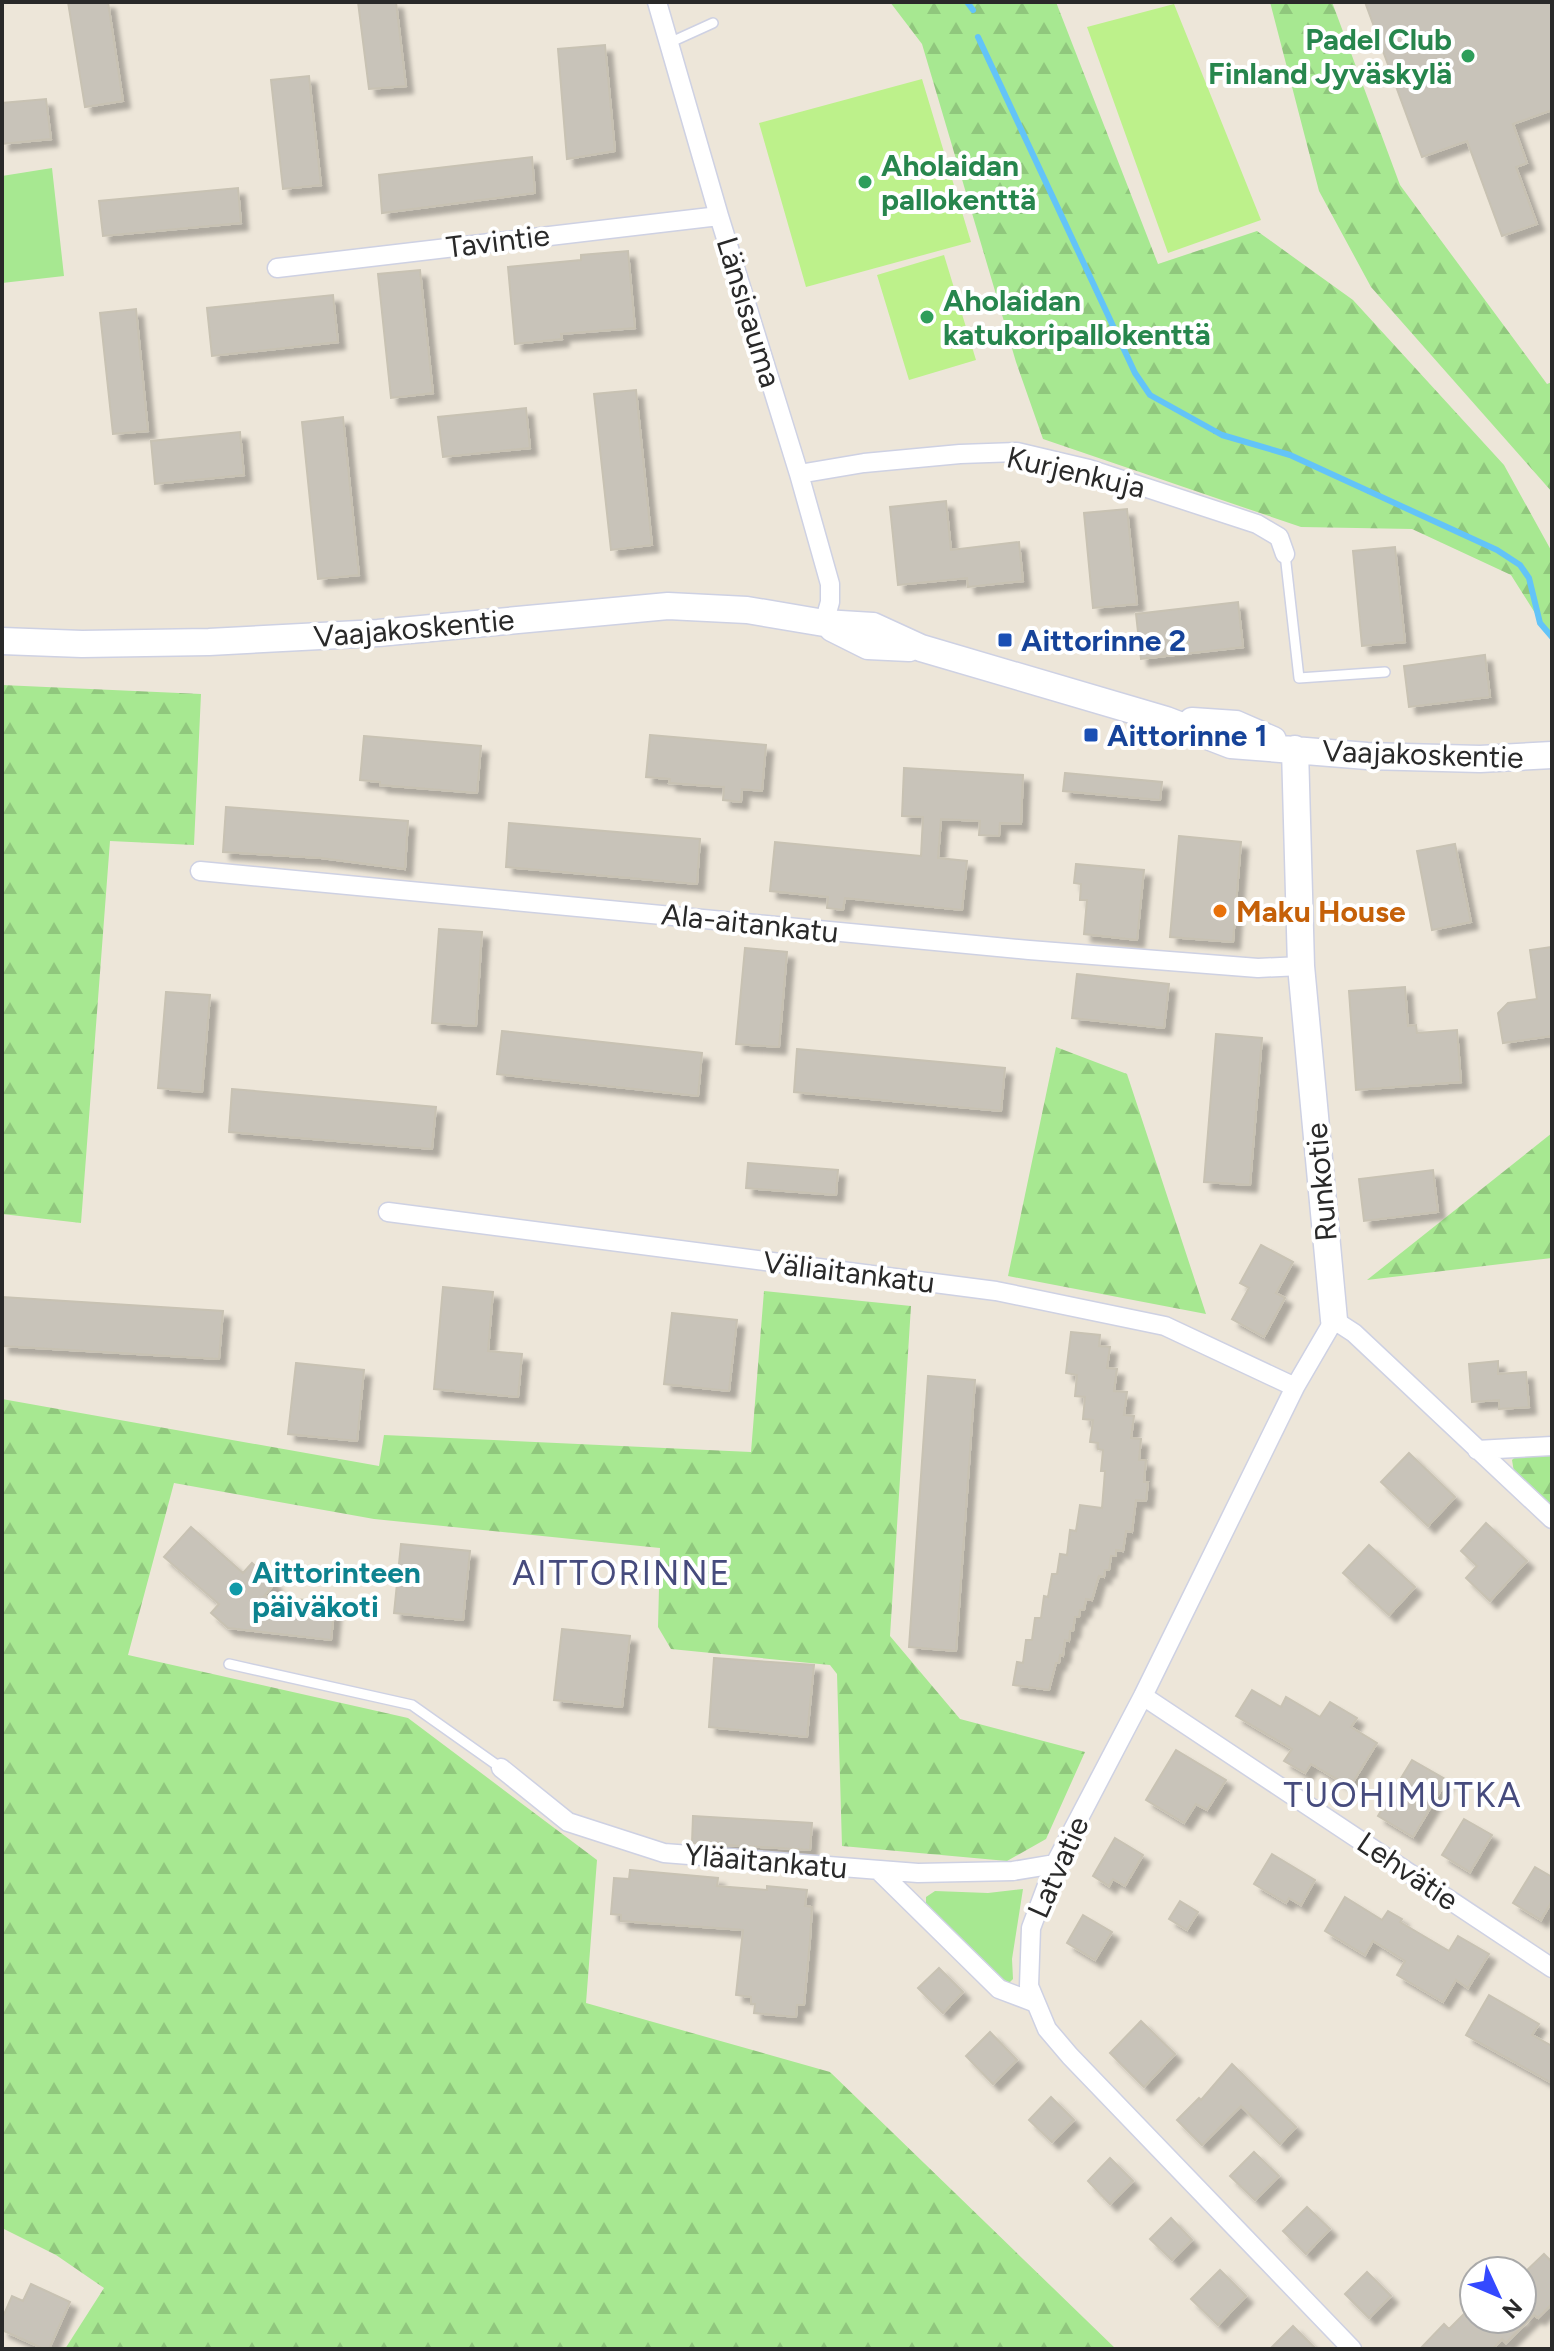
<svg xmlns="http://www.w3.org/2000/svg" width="1554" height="2351" font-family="Figtree,sans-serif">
<defs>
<pattern id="forest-firs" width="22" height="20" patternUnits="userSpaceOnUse" patternTransform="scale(2)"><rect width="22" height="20" fill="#a7e891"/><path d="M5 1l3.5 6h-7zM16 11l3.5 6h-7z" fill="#90c77d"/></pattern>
<filter id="shadow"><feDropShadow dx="7" dy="7" stdDeviation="2" flood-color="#0004"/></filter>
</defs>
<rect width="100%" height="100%" fill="#ede6d9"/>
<path fill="#a7e891" d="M52,168l12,108 -62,7v-107z
M1023,1889l-11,70 1,20 -4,4 -28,-20 -55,-57v-9l9,-6 53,2z"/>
<path fill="url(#forest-firs)" d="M890,2h166l102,262 99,-33 96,69 151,165 48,87v88l-41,-65 -99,-46 -111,-2 -258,-88 -27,-77 -94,-318z
M1270,2h62l68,183 147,199 5,-2v110l-181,-205 -52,-96z
M2,685l199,9 -7,151 -84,-4 -29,382 -79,-9z
M1056,1047l71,27 79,240 -198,-38z
M1552,1133v125l-185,22z
M764,1291l147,15 -21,330 70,83 125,33 -39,87 -39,22 -165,-15 -5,-172 -7,-9 -159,-16 -13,-22 2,-79 -286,-29 -200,-36 -46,172 280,63 189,142 -11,143 244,69 286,277h-1051l39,-61 -48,-33 -54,-27v-829l377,67 5,-31 367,17z
M1552,1452v55l-38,-35 -2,-12 7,-7z"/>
<path fill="#bdf18b" d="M1174,4l87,216 -93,33 -81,-226z
M922,79l49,163 -165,45 -47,-164z
M944,255l32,105 -67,20 -32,-105z"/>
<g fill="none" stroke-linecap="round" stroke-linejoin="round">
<path stroke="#63c4f8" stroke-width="6" d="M967,2l6,8
M978,37l157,336 15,22 72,40 68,20 207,95 23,15 9,13 11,45 12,14"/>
</g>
<path fill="#c8c3b9" stroke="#c8c2b3" stroke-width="2" filter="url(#shadow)" d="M68,2h40l15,99 -38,6z
M358,2h38l10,84 -37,3z
M1365,2h187v108l-39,14 14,39 -11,4 21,57 -35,12 -35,-95 -45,16z
M605,45l10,106 -48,8 -9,-110z
M309,76l12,109 -38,4 -12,-109z
M46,99l5,40 -49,5v-41z
M532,157l3,36 -153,20 -3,-38z
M238,188l3,35 -138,13 -4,-35z
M628,251l7,77 -74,6 1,5 -47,5 -7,-77 73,-7v-5z
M420,270l13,123 -42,5 -13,-124z
M333,295l5,47 -126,14 -5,-48z
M136,309l12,122 -35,3 -13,-121z
M636,390l16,155 -41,5 -17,-156z
M526,408l4,40 -87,9 -5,-40z
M343,417l16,158 -41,4 -16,-157z
M240,432l4,43 -89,9 -4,-43z
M946,501l5,49 68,-8 4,39 -55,6 -1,-9 -69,7 -8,-78z
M1127,509l10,95 -44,4 -9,-95z
M1395,547l10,95 -43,4 -9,-95z
M1238,602l5,45 -102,12 -5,-45z
M1485,655l5,42 -81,10 -5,-41z
M650,735l116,10 -4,46 -20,-2 -1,13 -18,-2 1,-13 -55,-4 1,-4 -24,-2z
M364,736l117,10 -4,47 -97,-8v-3l-20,-2z
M904,768l119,7 -2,49 -21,-1 -1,13 -20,-1 1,-14 -39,-2 -3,39 29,3 -5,49 -117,-12 -2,12 -16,-2 1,-11 -58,-6 5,-49 146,14 2,-39 -21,-1z
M1065,773l97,9 -2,18 -97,-9z
M226,807l182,14 -3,48 -84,-11 -98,-6z
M509,823l191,16 -3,45 -191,-17z
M1179,836l62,6 -8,100 -63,-5z
M1455,844l16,78 -39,8 -15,-79z
M1076,864l68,6 -7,70 -53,-6 3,-34h-7l1,-16 -7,-1z
M439,929l43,3 -6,94 -44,-3z
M1552,947v89l-49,7 -5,-30 10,-10 29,-4 -7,-49z
M745,948l42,4 -8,95 -43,-3z
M1077,974l92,10 -5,44 -92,-10z
M1405,987l3,39 8,-1 1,8 40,-3 4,52 -105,8 -7,-99z
M166,992l44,3 -8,97 -44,-4z
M502,1031l200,22 -4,43 -201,-22z
M1216,1034l46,4 -12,147 -46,-3z
M797,1049l208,19 -4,43 -207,-19z
M232,1089l204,18 -4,42 -203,-17z
M748,1163l90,7 -2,25 -90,-7z
M1433,1170l5,42 -74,9 -5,-42z
M1261,1245l32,17 -17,31 9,5 -21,39 -32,-18 17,-31 -9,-5z
M443,1287l50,5 -5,59 34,3 -4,43 -84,-8z
M2,1297l221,14 -4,48 -217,-13z
M672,1313l65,7 -8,71 -65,-7z
M1071,1332l29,3 -1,11 11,1 -3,21 10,1 -3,22 13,1 -3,23 10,1 -3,22 10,1 -2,21h7l-2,22h4l-2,19 -10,-1 -4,32 -6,-1 -3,20 -7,-1v6h-5l-2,14h-4l-1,7 -5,-1 -7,24 -6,-1 -2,11h-4l-1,7h-4l-2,14h-3l-1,10 -4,-1 -2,16 -3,-1 -1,8h-3l-7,27 -36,-5 4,-23 6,1 3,-23h6l3,-22h6l3,-22 4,1 4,-23h5l3,-20 7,1 3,-25 6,1 4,-26 22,3 3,-37h-4l2,-21 -5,-1v-6l-8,-1 3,-22 -10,-1 2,-22 -10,-1 2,-21 -11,-2z
M1498,1361v13l28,-2 3,35 -30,2v-9l-27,2 -3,-38z
M296,1363l68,7 -7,71 -69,-7z
M928,1376l47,4 -19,271 -47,-4z
M1409,1453l46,44 -27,29 -47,-44z
M1486,1523l41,38 -37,40 -24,-23 11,-12 -16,-15z
M191,1527l52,46 9,-10 23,20 -11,13 71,7 -4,37 -103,-12 -17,-15 8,-9 -55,-47z
M401,1544l69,7 -7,69 -69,-7z
M1369,1545l46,42 -26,28 -46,-42z
M562,1629l68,7 -8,71 -68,-7z
M714,1658l100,7 -7,72 -98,-10z
M1252,1690l29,17 5,-10 34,20 10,-15 27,16 -6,9 26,16 -27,44 -39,-23 -6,9 -21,-12 8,-12 -56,-33z
M1176,1750l50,30 -19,30 -11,-6 -12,19 -38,-23z
M1412,1760l35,20 -34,57 -35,-21z
M693,1816l119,7 -2,27 -118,-7z
M1464,1819l28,16 -22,37 -28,-17z
M1115,1838l28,17 -18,31 -12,-7 -4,7 -16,-10z
M1272,1854l43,26 -14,25 -12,-7 -3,5 -32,-19z
M1535,1867l17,10v24l-11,19 -28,-17z
M630,1870l88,8 -1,8 50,4v-4l40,4 -2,16 7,1 -2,33 -6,65h-7l-1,12 -42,-4 1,-9h-4v-7l-15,-2 7,-65 -122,-9v-6l-10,-1 3,-36 15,1z
M1345,1897l37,23 6,-9 14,8 -2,3 49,29 9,-15 31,18 -21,34 -12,-8 -13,22 -46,-27 8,-14 -32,-20 -8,14 -40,-24z
M1180,1901l18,11 -11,18 -18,-11z
M1083,1915l29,17 -17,28 -28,-17z
M939,1968l24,24 -20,21 -25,-25z
M1489,1995l50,29 -7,11 20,11v37l-86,-48z
M1141,2021l34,33 -31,33 -34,-34z
M990,2032l27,28 -24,24 -27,-28z
M1232,2064l64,63 -16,17 -39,-38 -39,39 -25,-25 22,-22 2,2z
M1051,2097l23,23 -22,22 -23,-22z
M1254,2152l25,24 -24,24 -25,-24z
M1110,2158l23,23 -23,23 -22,-23z
M1307,2207l23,22 -24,25 -23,-23z
M1171,2218l21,22 -20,20 -22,-21z
M1544,2254l8,8v42l-14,14 -4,-3 -28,28 -4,-4 -9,10h-73l24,-25 5,5 25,-25v15h48v-44z
M1220,2270l26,26 -28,29 -27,-26z
M1367,2272l24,24 -22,22 -24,-24z
M31,2284l39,18 -21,47h-5l-42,-19v-11l10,-23 11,5z
M1293,2326l23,23h-46z"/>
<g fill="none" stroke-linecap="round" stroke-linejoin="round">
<g stroke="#ced1e3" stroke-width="12">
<path id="lane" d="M669,43l44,-20
M1285,554l14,124 86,-6
M229,1664l183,41 89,63"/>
</g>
<g stroke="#ced1e3" stroke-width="21">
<path id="street" d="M657,2l62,214 80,258 31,110v18l-6,21
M277,268l442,-52
M799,474l65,-11 96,-9 57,-2 72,17 168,55 22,13 6,17
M200,871l829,79 229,18 43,-2
M388,1212l608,79 169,35 130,61
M1477,1450l75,-4
M1143,1696l409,272
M501,1768l67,54 96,31 254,20 95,-2 42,-7
M878,1870l121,119 37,14
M1352,2349l-282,-293 -23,-27 -18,-43 2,-58 24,-64 88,-168 152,-309 39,-67 20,13 198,186"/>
</g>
<g stroke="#ced1e3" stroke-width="29">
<path id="secondary" d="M832,628l36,18 41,2
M2,641l80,3 127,-2 169,-9 290,-27 79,4 77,13 49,3 48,22 245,72 65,25 136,11 113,3 72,-4
M1192,721l44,3 37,16
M1295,749l6,217 33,354"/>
</g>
<use href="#lane" stroke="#fff" stroke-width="9"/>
<use href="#street" stroke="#fff" stroke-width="18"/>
<use href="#secondary" stroke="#fff" stroke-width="26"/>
</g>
<g fill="#2e9e5b" stroke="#fff" stroke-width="3">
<circle cx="1468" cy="56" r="8"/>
<circle cx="865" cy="182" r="8"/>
<circle cx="927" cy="317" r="8"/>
</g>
<g fill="#1a4fb4" stroke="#fff" stroke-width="3">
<rect x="997" y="632" width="16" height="16" rx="4"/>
<rect x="1083" y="727" width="16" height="16" rx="4"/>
</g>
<circle fill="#e8710a" stroke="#fff" stroke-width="3" cx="1220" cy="911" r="8"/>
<circle fill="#0f9aa8" stroke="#fff" stroke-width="3" cx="236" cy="1589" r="8"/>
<g text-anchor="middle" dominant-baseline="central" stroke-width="8" stroke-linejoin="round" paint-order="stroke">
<g font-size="30" font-weight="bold" fill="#27864d" stroke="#fff" text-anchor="start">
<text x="1452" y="39" text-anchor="end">Padel Club<tspan x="1452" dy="34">Finland Jyväskylä</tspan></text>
<text x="881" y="165">Aholaidan<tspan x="881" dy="34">pallokenttä</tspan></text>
<text x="943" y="300">Aholaidan<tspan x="943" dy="34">katukoripallokenttä</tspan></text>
</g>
<g font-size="30" fill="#292929" stroke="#fff">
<text transform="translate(498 241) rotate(-7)">Tavintie</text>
<text transform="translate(749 312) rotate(73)">Länsisauma</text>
<text transform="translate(1076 472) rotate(13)">Kurjenkuja</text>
<text transform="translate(414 628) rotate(-5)">Vaajakoskentie</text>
<text transform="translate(1423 754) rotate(2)">Vaajakoskentie</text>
<text transform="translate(750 923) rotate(6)">Ala-aitankatu</text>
<text transform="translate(1321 1182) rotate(-95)">Runkotie</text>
<text transform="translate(849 1272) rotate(7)">Väliaitankatu</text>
<text transform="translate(766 1861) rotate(5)">Yläaitankatu</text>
<text transform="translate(1058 1867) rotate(-66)">Latvatie</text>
<text transform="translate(1408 1871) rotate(34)">Lehvätie</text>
</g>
<g font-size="30" font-weight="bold" fill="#164399" stroke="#fff" text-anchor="start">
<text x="1021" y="640">Aittorinne 2</text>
<text x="1107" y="735">Aittorinne 1</text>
</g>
<g font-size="30" font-weight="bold" fill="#c56008" stroke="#fff" text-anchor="start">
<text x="1236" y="911">Maku House</text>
</g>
<g font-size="30" font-weight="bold" fill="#0d838f" stroke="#fff" text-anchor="start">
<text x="252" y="1572">Aittorinteen<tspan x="252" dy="34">päiväkoti</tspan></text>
</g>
<g font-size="34" letter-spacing="2" fill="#464b7d" stroke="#fff">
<text x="622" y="1573">AITTORINNE</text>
<text x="1403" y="1795">TUOHIMUTKA</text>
</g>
</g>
<rect width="1554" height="2351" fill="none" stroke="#292929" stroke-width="8"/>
<g transform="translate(1498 2295) rotate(134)"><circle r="38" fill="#ffffff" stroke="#a9a9a9" stroke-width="2"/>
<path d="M0-6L14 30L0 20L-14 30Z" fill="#3449ff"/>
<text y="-12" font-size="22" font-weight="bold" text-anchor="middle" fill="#292929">N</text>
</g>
</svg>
